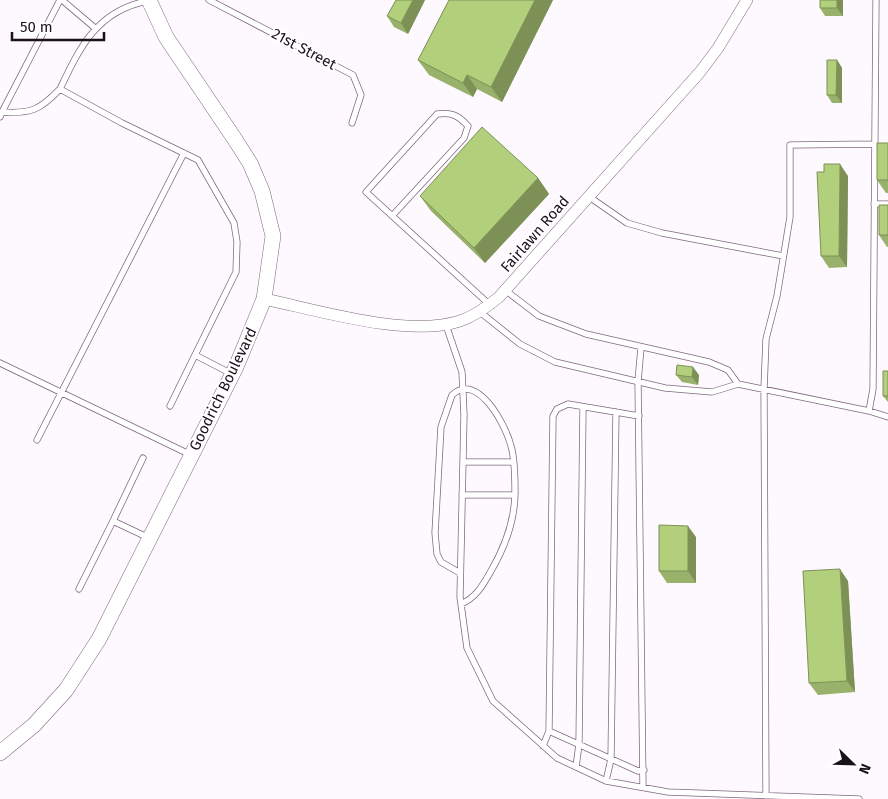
<svg xmlns="http://www.w3.org/2000/svg" width="888" height="799" font-family="'Fira Sans',sans-serif">
<rect width="100%" height="100%" fill="#fef9fe"/>
<g fill="none" stroke-linecap="round" stroke-linejoin="round">
<g stroke="#7e687d" stroke-width="7">
<path id="service" d="M62,0l33,28
M209,0l144,75 8,20 -9,28
M147,1c-50,10 -67,46 -87,88l62,34 76,37 36,63 3,19 -1,30 -41,83 37,19
M2,112l58,-112
M0,117l2,-5c29,2 38,-2 58,-23
M588,196l39,27 35,10 121,23
M874,204h14
M392,216l72,-78 4,-12c-10,-11 -17,-14 -31,-12l-71,78 124,113
M480,312l40,32 35,18 110,26 47,4 26,-8 -10,-14 -19,-8 -123,-28 -47,-18 -34,-26
M446,325l16,47 2,43 -4,182 7,51 26,53 64,57 49,23 62,11 191,7
M641,348l-3,33 5,406
M0,363l191,92
M738,384l131,27 19,6
M170,406l25,-51
M869,411l4,-22 3,-389
M639,416l-71,-12 -11,5 -4,7 -4,315 89,40 6,-1
M37,440l147,-287
M143,458l-30,63 36,17
M463,462h49
M462,495h52
M460,573l-19,-11 -4,-8 -2,-21 6,-106 11,-32c26,-24 54,31 59,51 4,13 4,32 4,46 0,29 -10,55 -24,79 -8,14 -15,27 -30,33
M79,589l34,-68
M543,746l6,-15
M576,767l3,-23 4,-337
M606,781l5,-22 5,-347
M766,796l-2,-407 2,-50 11,-43 13,-79v-72l85,-1"/>
</g>
<g stroke="#7e687d" stroke-width="12">
<path id="minor" d="M264,299c54,11 144,39 196,22 15,-5 27,-14 39,-24l201,-225 18,-24 29,-48"/>
</g>
<g stroke="#7e687d" stroke-width="16">
<path id="tertiary" d="M0,753l34,-28 32,-35 33,-51 137,-272 28,-68 9,-63 -11,-45 -12,-28 -16,-25 -68,-101 -17,-37"/>
</g>
<use href="#service" stroke="#fff" stroke-width="5.5"/>
<use href="#minor" stroke="#fff" stroke-width="11"/>
<use href="#tertiary" stroke="#fff" stroke-width="15"/>
</g>
<path fill="#99b26b" d="M396,0h29l-17,34 -14,-7 -7,-11z
M449,0h104l-51,102 -25,-13 -4,8 -44,-22 -11,-15z
M843,0v16h-18l-5,-8z
M837,60l5,8v35h-10l-5,-8z
M888,143v50h-2l-9,-13z
M848,176l-1,91 -18,1 -8,-12z
M538,178l11,16 -64,69 -54,-52 -11,-15z
M888,205v42h-1l-8,-12z
M888,371v31l-5,-6z
M676,375h23l-1,10 -16,-3z
M696,537v46h-29l-8,-12z
M848,581l7,111 -37,3 -9,-12z"/>
<path fill="#7d9157" d="M413,0h12l-17,34 -7,-11z
M535,0h18l-51,102 -11,-15z
M837,0h6v16l-6,-8z
M837,60l5,8v35l-6,-8z
M467,75l10,14 -4,8 -10,-14z
M840,164l8,12 -1,91 -8,-11z
M538,178l11,16 -64,69 -11,-15z
M693,367l6,8 -1,10 -6,-8z
M688,526l8,11v46l-8,-12z
M840,569l8,12 7,111 -8,-11z"/>
<path fill="#b2cf7c" stroke="#7d9157" d="M396,0h17l-12,23 -14,-7z
M449,0h86l-44,87 -24,-12 -4,8 -45,-23z
M820,0h17v8h-17z
M827,60h10l-1,35h-9z
M482,127l56,51 -64,70 -54,-52z
M877,143h11v37h-11z
M824,164h16l-1,92h-18l-4,-84h7z
M879,205h9v30h-9z
M677,365l16,2 -1,10 -16,-2z
M883,371h5v25h-5z
M659,525l29,1v45h-29z
M840,569l7,112 -38,2 -6,-112z"/>
<g text-anchor="middle" dominant-baseline="central" stroke-width="4" stroke-linejoin="round" paint-order="stroke">
<g font-size="15" fill="#1a111a" stroke="#fff">
<text transform="translate(304 49) rotate(28)">21st Street</text>
<text transform="translate(535 234) rotate(-49)">Fairlawn Road</text>
<text transform="translate(223 389) rotate(-64)">Goodrich Boulevard</text>
</g>
</g>
<g transform="translate(853 764) rotate(113)" stroke="#ffffff" stroke-width="4" paint-order="stroke">
<path d="M0-4L9 19L0 12L-9 19Z" fill="#1a111a"/>
<text y="-8" font-size="14" font-weight="bold" text-anchor="middle" fill="#1a111a">N</text>
</g>
<path d="M12 32v8h92v-8" fill="none" stroke="#1a111a" stroke-width="2.5"/>
<text x="20" y="32" font-size="15" fill="#1a111a" stroke="#ffffff" stroke-width="4" paint-order="stroke">50 m</text>
</svg>
